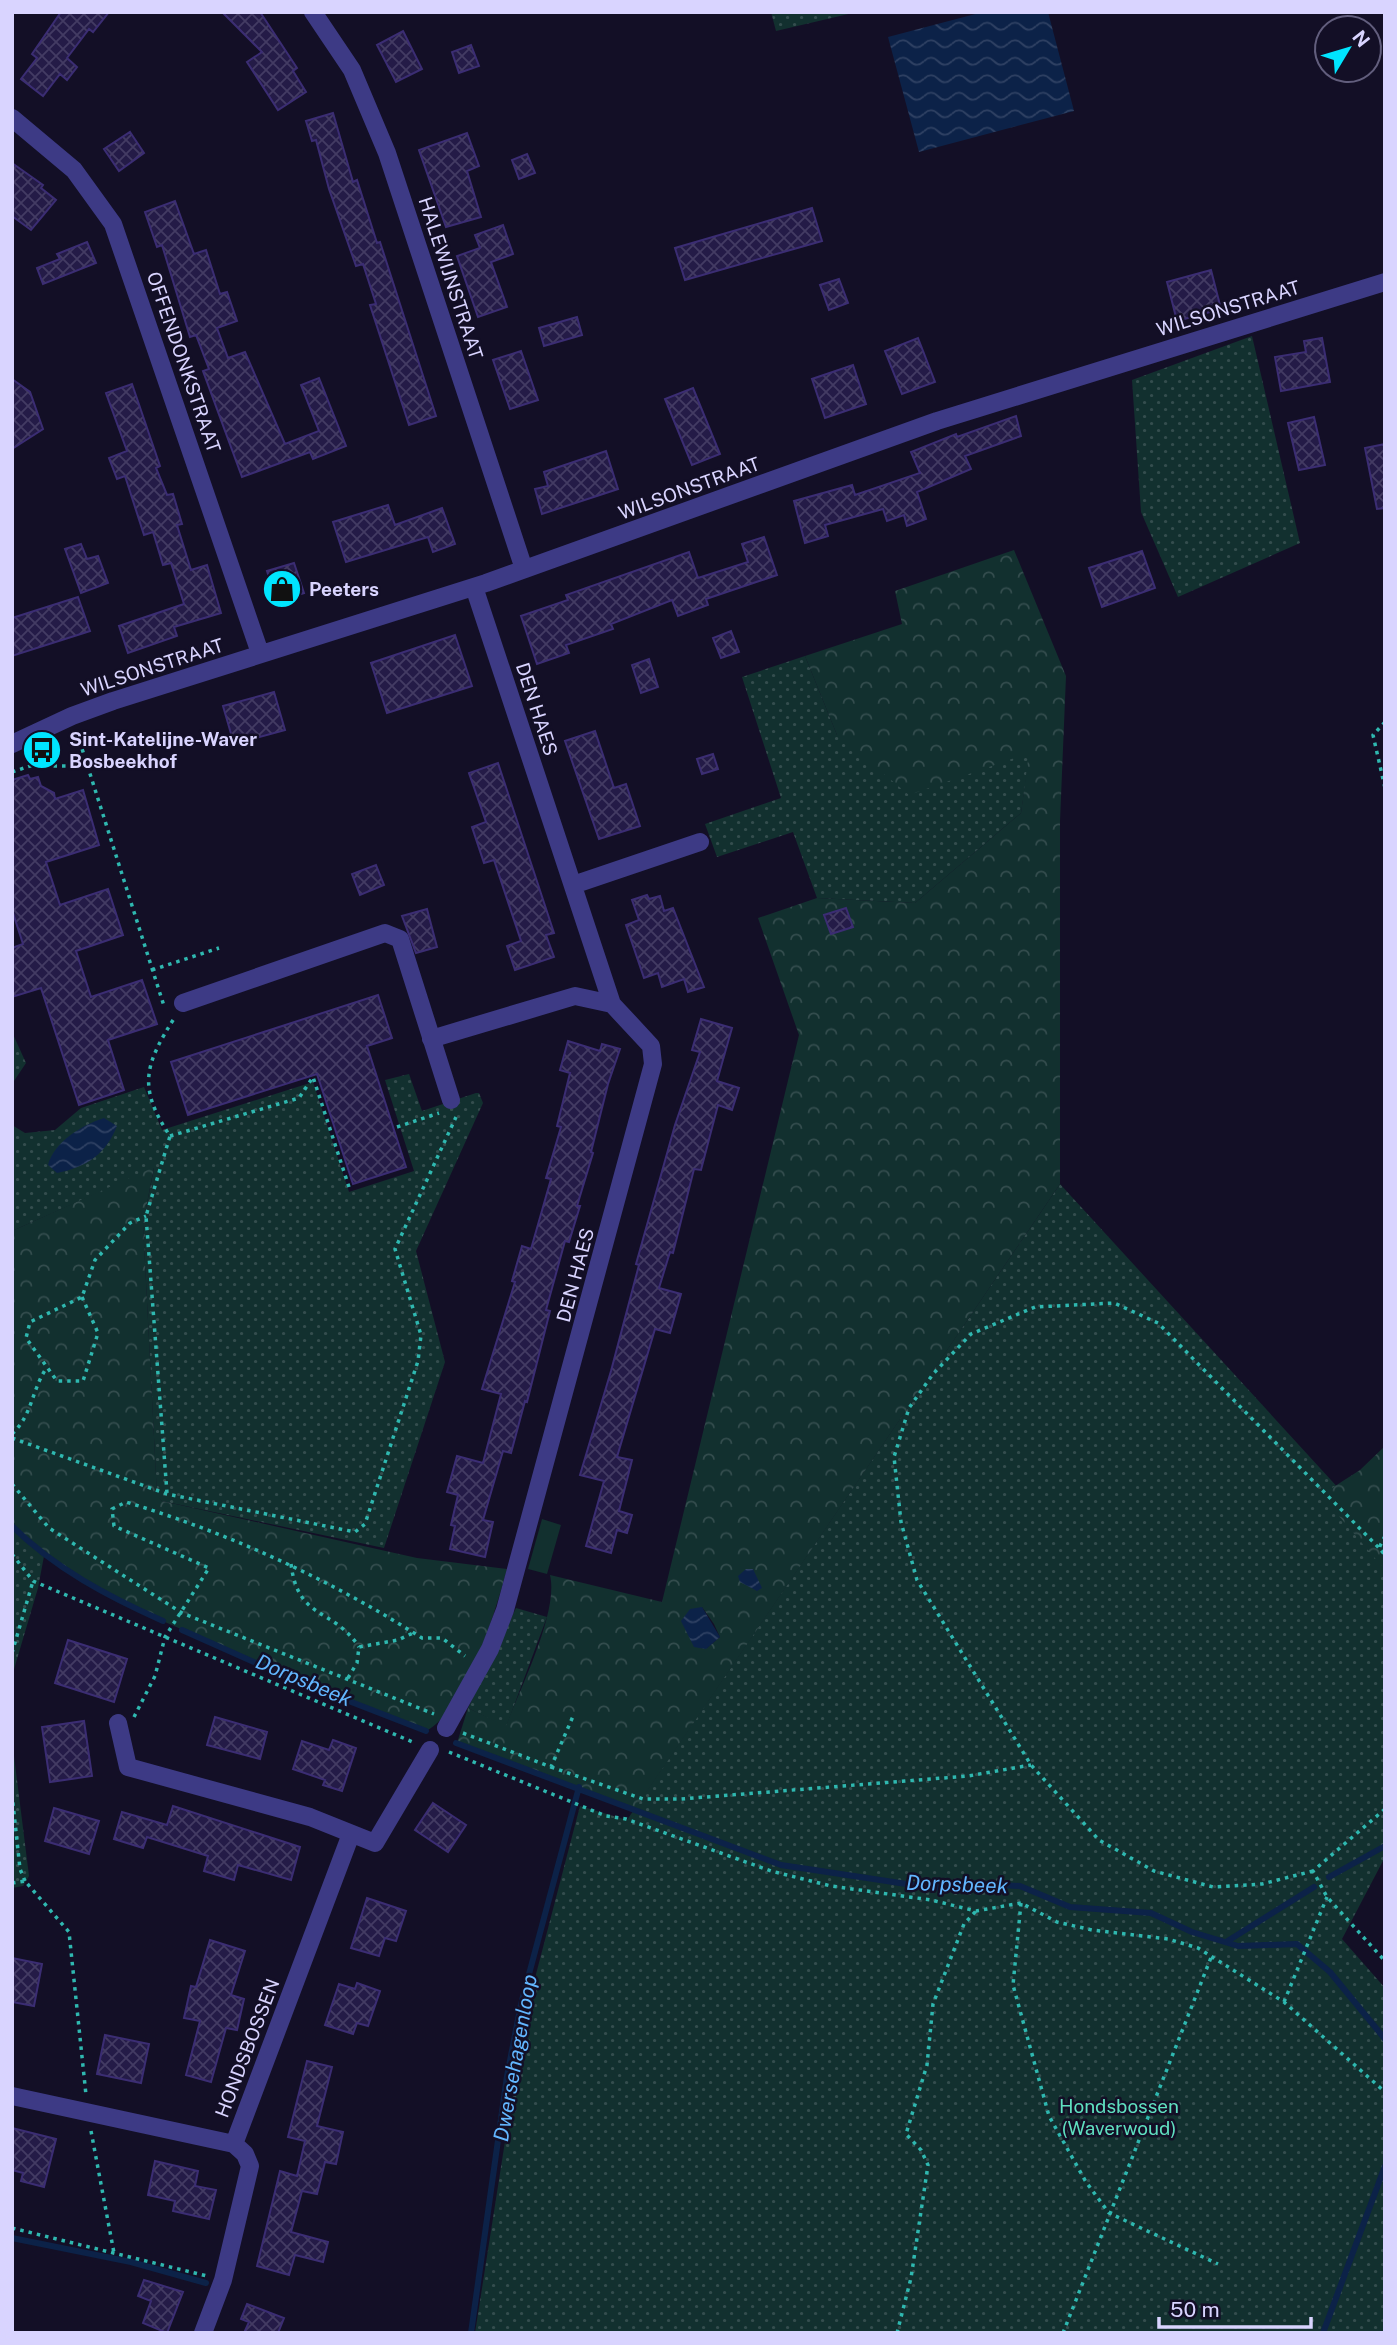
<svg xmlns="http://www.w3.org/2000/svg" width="1397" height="2345" font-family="'Public Sans',sans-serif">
<defs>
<pattern id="grass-dots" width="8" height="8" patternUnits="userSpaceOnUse" patternTransform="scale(1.75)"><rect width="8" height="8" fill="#12302f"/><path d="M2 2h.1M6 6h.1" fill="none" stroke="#344d4e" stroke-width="1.8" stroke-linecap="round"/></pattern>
<pattern id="forest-crowns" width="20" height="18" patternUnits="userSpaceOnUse" patternTransform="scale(1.75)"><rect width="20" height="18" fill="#12302f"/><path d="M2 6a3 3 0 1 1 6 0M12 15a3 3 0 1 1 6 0" fill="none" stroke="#344d4e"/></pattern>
<pattern id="water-waves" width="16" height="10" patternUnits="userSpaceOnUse" patternTransform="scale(1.75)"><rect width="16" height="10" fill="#0c2248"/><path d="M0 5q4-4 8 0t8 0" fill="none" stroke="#2f4163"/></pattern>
<pattern id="building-cross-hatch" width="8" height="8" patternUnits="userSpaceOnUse" patternTransform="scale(1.75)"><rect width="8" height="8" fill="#241b47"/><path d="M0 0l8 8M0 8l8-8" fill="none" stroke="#433b63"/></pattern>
</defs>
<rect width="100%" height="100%" fill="#130f26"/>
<path fill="url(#grass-dots)" d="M771,12h86l-81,19z
M1252,336l48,207 -122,54 -37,-85 -9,-132z
M805,656l32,79 193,17 -9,61 -106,90 -98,-5 -24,-66 -76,25 -12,-33 76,-26 -39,-121z
M12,1032l14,31 -14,21z
M409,1074l13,37 54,-18h3l4,10 -67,148 29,111 -61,186 -222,-47 -5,-5 -14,-272 11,-56 -142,63v-106l13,8 30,-3 26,-22 63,-21 18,43 151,-48 36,110 65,-21 -29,-91z
M1060,1184l325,355v318l-43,82 43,49v345h-910l49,-313 56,-214 47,14z
M12,1526l32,30 -6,32 -26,88z
M516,1608l31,9 -41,110 -38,-19z
M12,1740l17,136 -6,10 -11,2z"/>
<path fill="url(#forest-crowns)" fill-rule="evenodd" d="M1014,550l52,126 -6,145v363l-425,625 -178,-66 11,-35 38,18c14,-38 53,-114 44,-151l112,27 137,-567 -41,-117 59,-20 98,5 106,-90 8,-60 -120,42 -72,-60 -32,-79 97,-32 -7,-33zM702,1607l12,17 6,13 -13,11z
M154,1167l-11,57 14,271 5,6 255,57 90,11c-11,41 -42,143 -81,162 -76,-30 -152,-60 -227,-94 -66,-29 -135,-59 -187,-111v-295z
M1385,1446v124l-64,-75 39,-25z"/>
<path fill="#12302f" d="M542,1519l19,6 -14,49 -19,-5z"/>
<path fill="url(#water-waves)" d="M983,12h65l26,99 -155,41 -31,-115z
M104,1118l13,8c-11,28 -30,41 -60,47l-9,-8c6,-23 34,-40 56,-47z
M746,1569h7l9,19 -5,3 -17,-9 -2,-6z
M702,1607l18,30 -14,12 -12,-2 -13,-26 9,-12z"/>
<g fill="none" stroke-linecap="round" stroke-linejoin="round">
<path stroke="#0c2248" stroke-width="6" d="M12,1526c42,42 97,71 151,95
M182,1630l110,49 134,52
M456,1743l325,122 152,23 34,-5 53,3 50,21 81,6 41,19 46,14 59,-2 33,28 55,67
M1329,1877l56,-31
M1226,1942l88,-55
M12,2238l119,24 75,21
M471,2333l36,-257 14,-72 58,-217
M1323,2333l62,-167"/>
</g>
<path fill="url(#building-cross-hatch)" stroke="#3b2d73" stroke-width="2" d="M61,12h48l-16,20 -4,-3 -22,29 10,9 -10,13 -7,-6 -17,22 -22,-17 16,-21 -5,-4z
M222,12h38l37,56 -4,3 13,21 -28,18 -31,-48 15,-10z
M403,31l19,38 -26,13 -19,-37z
M471,45l8,21 -20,7 -7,-21z
M333,113l20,69 4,-2 20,63 3,-1 56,174 -27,9 -39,-120 6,-1 -13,-40 -7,2 -27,-77 -13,-49 -4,1 -6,-20z
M130,132l14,21 -25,18 -15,-22z
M467,133l12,33 -12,5 14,46 -35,10 -27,-77z
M527,154l8,19 -16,6 -7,-19z
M12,163l31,22 -2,3 15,12 -25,30 -19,-14z
M175,201l19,53 12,-4 14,44 7,-2 10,29 -20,7 11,30 17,-6 40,92 34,-13 -18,-46 18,-7 27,68 -33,13 -3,-7 -68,25 -39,-106 6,-2 -13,-34 -6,2 -28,-92 -5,2 -12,-35z
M812,208l10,33 -137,39 -10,-32z
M503,225l10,29 -22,8 16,45 -29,10 -21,-61 23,-8 -5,-13z
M87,242l9,21 -53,21 -6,-16 23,-9 -3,-5z
M1211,270l10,39 -44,12 -10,-39z
M839,279l9,24 -19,7 -9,-25z
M577,317l5,18 -38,11 -5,-18z
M918,338l17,44 -33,12 -17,-43z
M1322,338l8,44 -49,9 -6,-34 31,-5 -2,-11z
M521,351l17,49 -28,9 -17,-49z
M853,365l13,39 -41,14 -13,-39z
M12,379l18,13 13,37 -31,20z
M132,384l28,82 -4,2 11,27 6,-1 9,30 -5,1 14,45 16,-5 14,48 -47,14 3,9 -49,17 -9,-27 65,-22 -13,-41 -8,2 -10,-33 -9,3 -19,-59 -8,3 -8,-21 18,-7 -21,-58z
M693,388l27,66 -28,11 -27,-66z
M1016,416l5,20 -56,20 6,13 -54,23 9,27 -19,7 -3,-11 -17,6 -4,-12 -58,16 3,11 -23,7 -11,-42 58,-16 3,10 65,-22 -9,-21 45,-18 1,3z
M1314,417l11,48 -26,5 -11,-47z
M1385,444v64l-8,1 -12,-61z
M606,451l12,38 -76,25 -7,-25 13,-3 -4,-14z
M388,505l7,20 47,-17 13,36 -22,8 -5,-15 -82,25 -13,-40z
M764,537l13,38 -71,24 2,6 -30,11 -6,-16 -61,24 2,5 -47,16 3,8 -32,11 -16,-48 47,-16 -2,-5 123,-43 9,26 50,-16 -6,-18z
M81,544l6,15 11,-3 10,27 -27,10 -16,-44z
M1142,551l13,37 -53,19 -13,-39z
M294,563l10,30 -27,9 -10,-31z
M78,597l12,34 -78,25v-38z
M731,631l8,21 -18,6 -8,-20z
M455,635l17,51 -85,27 -16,-50z
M649,659l9,28 -17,6 -9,-28z
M274,692l11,38 -51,14 -11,-38z
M595,731l19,57 12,-4 14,42 -41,13 -34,-98z
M713,754l5,15 -16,5 -5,-15z
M498,763l56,170 -8,2 8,22 -39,13 -8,-24 14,-5 -27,-81 -10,3 -12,-36 14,-5 -17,-49z
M28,775l2,4 8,-2 3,9 13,7 1,6 28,-9 16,55 -53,17 14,43 48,-16 15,46 -47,16 15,46 51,-17 15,44 -49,16 16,50 -45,15 -38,-117 -29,9v-49l11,-4 -11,-34v-130z
M376,865l8,20 -24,10 -8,-21z
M647,895l2,4 11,-3 4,15 9,-3 31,79 -16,5 -4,-13 -22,8 -4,-14 -14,5 -18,-53 13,-5 -7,-20z
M846,908l7,19 -22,7 -7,-19z
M427,909l10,38 -21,6 -14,-37z
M378,995l14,43 -25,8 39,121 -53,17 -36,-110 -129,41 -17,-53z
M701,1019l31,9 -15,53 22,7 -7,22 -14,-5 -17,65 -7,-1 -21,84 -3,-1 -11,36 22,6 -11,39 -15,-4 -38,128 15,3 -13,51 13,4 -5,18 -10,-3 -6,23 -25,-7 18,-65 -24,-6 31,-104 28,-106 -3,-1 39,-139 25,-73 -8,-2z
M568,1041l32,10 2,-7 18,5 -12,35 -17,68 2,1 -16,53h3l-11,36 -4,-1 -19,69 4,1 -23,91 -2,-1 -14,52 -8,-2 -20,69 10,2 -8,35 -35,-8 5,-23 -4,-1 7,-30 -11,-3 10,-36 26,7 18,-69 -19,-5 33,-107 -3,-1 10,-35 9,3 20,-70 -5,-1 15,-51 -4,-1 13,-53 -10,-3z
M68,1640l59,19 -13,43 -59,-19z
M215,1717l52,15 -7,27 -53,-14z
M84,1721l8,55 -42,6 -8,-55z
M333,1740l23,8 -14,43 -19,-6 2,-5 -32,-11 9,-28 27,9z
M433,1803l33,22 -18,27 -33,-22z
M173,1806l127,41 -9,33 -53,-15 -4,15 -30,-9 4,-15 -61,-19 -4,11 -29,-9 8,-27 45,13z
M54,1808l45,13 -10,33 -44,-13z
M367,1898l39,13 -10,30 -11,-3 -6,18 -28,-8z
M210,1940l35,11 -14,44 13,4 -7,31 -11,-2 -15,54 -25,-7 14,-54 -16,-3 7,-32 5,1z
M12,1958l30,6 -8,42 -22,-4z
M357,1983l23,8 -12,35 -11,-3 -4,11 -28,-9 14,-41 16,5z
M105,2035l44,9 -8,39 -44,-9z
M307,2061l25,6 -15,59 26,6 -7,32 -11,-2 -8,32 -15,-3 -11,41 37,10 -5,20 -28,-7 -6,20 -32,-9 23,-95 17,5 8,-35 -17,-4z
M12,2128l44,11 -12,48 -23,-6 2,-8 -11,-3z
M155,2161l43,10 -3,15 21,4 -7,29 -36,-8 2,-10 -27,-6z
M144,2280l39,12 -16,41 -24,-10 8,-22 -13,-5z
M247,2304l37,14 -6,15h-34l5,-11 -8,-3z"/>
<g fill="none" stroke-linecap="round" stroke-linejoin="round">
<path stroke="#2fb8b0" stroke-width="3.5" stroke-dasharray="3.5 5" stroke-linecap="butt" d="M1385,722l-12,13 12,53
M77,733l87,273
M12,772l18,-6h105
M152,970l67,-22
M397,1127l42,-14
M170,1136l129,-38 14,-21 36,110
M82,1297l16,36 -15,48h-26l-31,-43 4,-16 52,-25 13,-37 35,-37 16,-7
M12,1434c21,-20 19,-43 35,-67
M12,1438l155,56 188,38 10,-8 53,-163 3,-26 -26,-86 61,-132
M12,1484l37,44 133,85 252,101
M167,1493l-21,-277 24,-80c-33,-49 -25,-72 5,-119
M1385,1536l-6,12 6,7
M12,1554l21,27 382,162
M291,1564c7,57 42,43 68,83
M12,1653l21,-72
M348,1678l9,-15 2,-16 39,-7 15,-7
M134,1717l21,-41 10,-39 44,-69 -95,-42 -2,-17 14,-7c105,32 203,77 296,136h20l23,18
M463,1733l88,34 23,-53
M449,1752l157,64 20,3 145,52 60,15 100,14 45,11 45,-8 36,19 35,8 76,9 30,9 86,54 101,90
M551,1767l92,32h38l287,-23 63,-11
M12,1794l8,75 5,12
M1385,1809l-72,62 14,26 58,64
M1313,1871l-51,13 -49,3 -59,-16 -55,-31 -68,-75 -114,-185 -16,-58 -7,-65 15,-49 24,-34 38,-40 64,-27 79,-4 44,20 221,225
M12,1883l13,-2 44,51 17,163
M1021,1903l-8,82 36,131 37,66 23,31 109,51
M1284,2002l43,-105
M91,2131l23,122
M12,2228l195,48
M897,2333l14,-55 17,-113 -7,-15 -15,-16 21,-69 6,-61 31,-80 12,-13
M1063,2333l149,-378"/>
<path stroke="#3d3a85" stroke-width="18" d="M313,12l39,58 35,83 137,416
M12,118l62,52 39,54 147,429
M12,744l60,-28 41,-15 373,-118 451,-162 448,-139
M573,885l127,-43
M183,1003l202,-70 15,6 51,161
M431,1039l144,-43 37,8
M118,1723l10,44 182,50 65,26 55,-93
M446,1728l44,-79 15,-39 148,-546 -2,-18 -39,-42 -138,-417
M12,2096l222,48 117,-310
M203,2333l20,-53 27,-114 -5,-12 -11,-10"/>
</g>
<defs>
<g id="shop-disc" transform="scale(2.0125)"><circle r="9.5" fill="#00e5ff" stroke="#130f26"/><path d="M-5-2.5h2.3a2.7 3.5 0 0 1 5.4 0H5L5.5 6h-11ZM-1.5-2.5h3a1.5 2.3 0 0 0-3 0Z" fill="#111"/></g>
<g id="bus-disc" transform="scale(2.0125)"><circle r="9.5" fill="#00e5ff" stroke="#130f26"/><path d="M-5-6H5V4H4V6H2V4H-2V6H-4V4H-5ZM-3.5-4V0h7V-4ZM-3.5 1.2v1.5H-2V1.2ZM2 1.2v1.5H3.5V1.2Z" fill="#111"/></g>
</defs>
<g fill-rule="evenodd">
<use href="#shop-disc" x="282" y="589"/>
<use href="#bus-disc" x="42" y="750"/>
</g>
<g text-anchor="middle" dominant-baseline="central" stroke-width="5" stroke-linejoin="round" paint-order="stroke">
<g font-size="19" fill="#d9d4ff" stroke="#130f26">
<text transform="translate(451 278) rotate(72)">HALEWIJNSTRAAT</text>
<text transform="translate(1228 308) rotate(-17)">WILSONSTRAAT</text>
<text transform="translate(184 362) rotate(71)">OFFENDONKSTRAAT</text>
<text transform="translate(689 488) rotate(-20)">WILSONSTRAAT</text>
<text transform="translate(152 667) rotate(-18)">WILSONSTRAAT</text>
<text transform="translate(537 709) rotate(72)">DEN HAES</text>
<text transform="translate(575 1275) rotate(-75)">DEN HAES</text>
<text transform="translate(247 2048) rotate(-69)">HONDSBOSSEN</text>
</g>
<g font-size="19" font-weight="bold" fill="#d9d4ff" stroke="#130f26" text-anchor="start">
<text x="309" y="589">Peeters</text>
<text x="69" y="739">Sint-Katelijne-Waver<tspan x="69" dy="22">Bosbeekhof</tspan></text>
</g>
<g font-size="19" fill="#5fe0c0" stroke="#130f26">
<text x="1119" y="2106">Hondsbossen<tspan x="1119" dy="22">(Waverwoud)</tspan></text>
</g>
<g font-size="21" font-style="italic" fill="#62b6ff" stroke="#130f26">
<text transform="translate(304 1680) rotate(23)">Dorpsbeek</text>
<text transform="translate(957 1884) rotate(2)">Dorpsbeek</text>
<text transform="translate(515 2058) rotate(-80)">Dwersehagenloop</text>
</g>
</g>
<rect width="1397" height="2345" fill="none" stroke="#d9d4ff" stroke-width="28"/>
<g transform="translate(1348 49) rotate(52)"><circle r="33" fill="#130f26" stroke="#625e7d" stroke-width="2"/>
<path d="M0-5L12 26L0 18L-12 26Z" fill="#00e5ff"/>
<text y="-10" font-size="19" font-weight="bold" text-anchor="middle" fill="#d9d4ff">N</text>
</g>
<path d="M1159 2317v10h152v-10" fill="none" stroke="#d9d4ff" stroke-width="3.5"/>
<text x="1170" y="2317" font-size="21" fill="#d9d4ff" stroke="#130f26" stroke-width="5" paint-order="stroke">50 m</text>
</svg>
